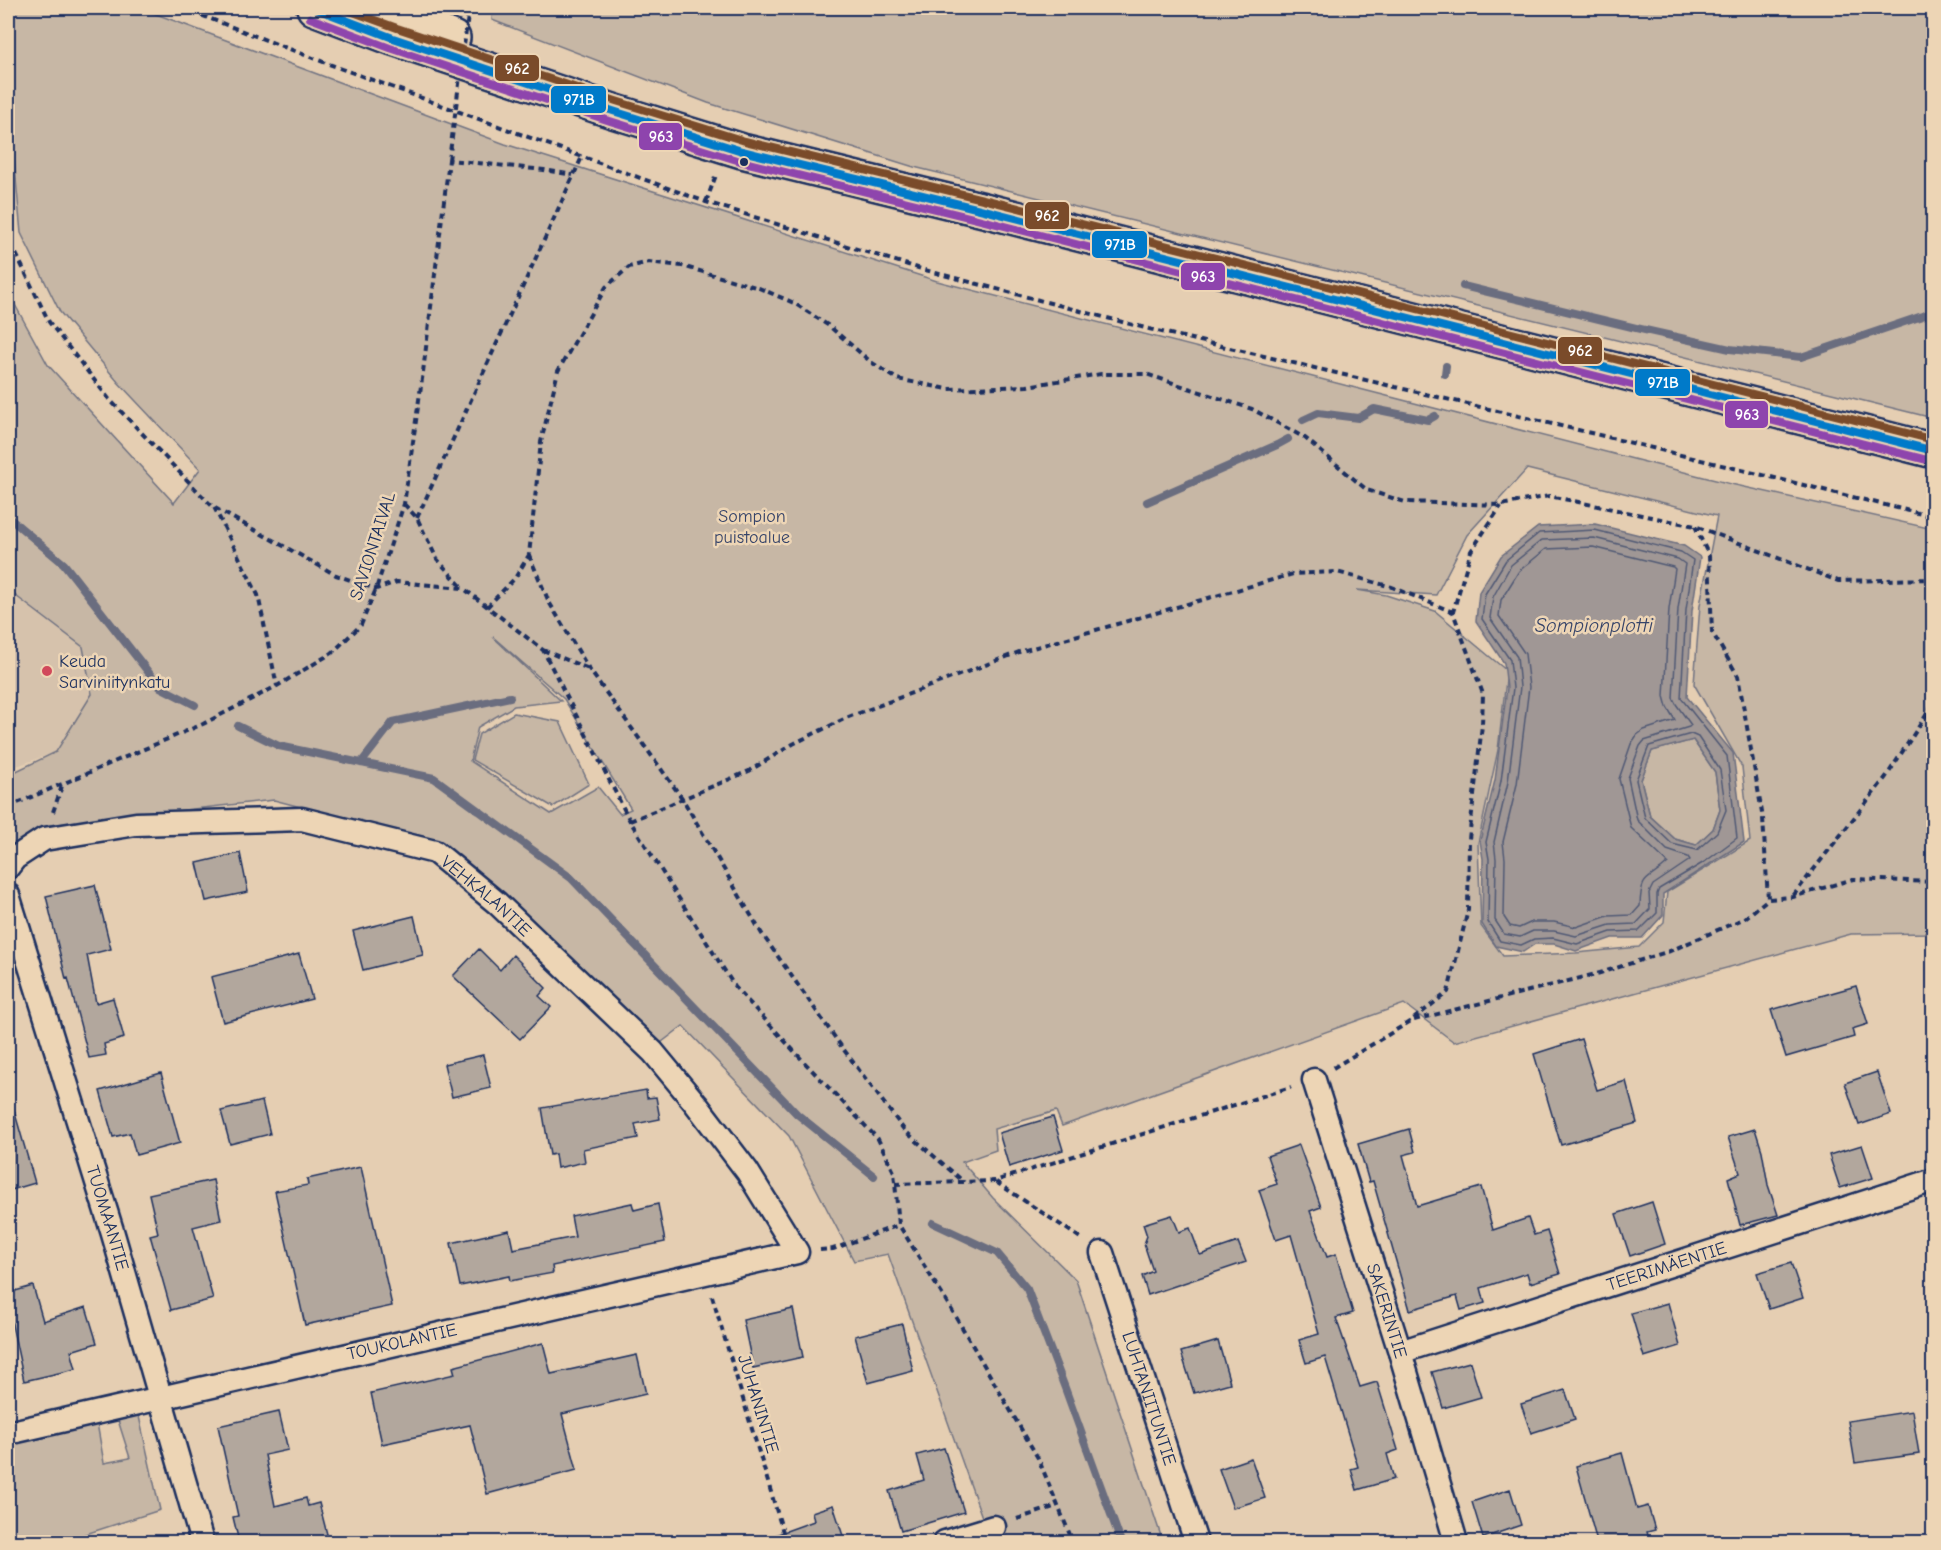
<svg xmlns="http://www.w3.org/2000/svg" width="1941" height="1550" font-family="'Comic Neue',sans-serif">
<rect width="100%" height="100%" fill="#e5ceb2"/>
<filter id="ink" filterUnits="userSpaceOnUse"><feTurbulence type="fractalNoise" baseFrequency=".0167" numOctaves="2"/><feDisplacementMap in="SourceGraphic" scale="12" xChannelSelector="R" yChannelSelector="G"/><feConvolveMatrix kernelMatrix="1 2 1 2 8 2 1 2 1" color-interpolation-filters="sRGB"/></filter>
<g filter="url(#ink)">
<path fill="#d6c2ac" d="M8,590l75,57 9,48 -36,57 -48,17z"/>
<path fill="#c7b7a5" stroke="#717382" stroke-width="1.5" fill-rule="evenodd" d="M13,8h127l365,136 432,137 794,203 202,45v404l-82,1 -397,108 -50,-38 -342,122 -6,-15 -62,18 2,21 -34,12 31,36 83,82 87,262h-155l-3,-10 -22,-12 -95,-266 -34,7 -65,-125 -106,-110 -29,22 -215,-205 -165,-43 -225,25 -41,23v-73l48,-23 36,-58 -9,-47 -75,-57v-298l40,73 126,138 26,-34 -82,-87 -58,-70 -39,-79 -13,-140v-35zM1527,469l190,47 -17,89 -6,79 48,83 8,74 -83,51 -3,30 -25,25 -63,6 -73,3 -22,-30 -3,-83 20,-93 9,-79 -72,-60 -49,-16 -29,-5 79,5 31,-60zM493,637l71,62 67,110 -11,5 -22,-27 -47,27 -81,-53 8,-34 36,-21 47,-5z
M493,8h1440v410l-1019,-251 -206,-64 -216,-83z
M514,713l46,9 29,62 -36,23 -81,-47 7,-26z
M1693,740l22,32 5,38 -7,19 -17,16 -21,-6 -25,-23 -9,-36 11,-29z
M138,1412l22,98 -99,32h-53v-100l89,-19 7,40 26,-5 -13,-41z"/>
<path fill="#a09795" stroke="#6b6d7f" stroke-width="1.5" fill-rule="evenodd" d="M1595,524l89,22 16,11 -8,54 -5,86 46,56 11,89 -81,52v21l-21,23h-30l-36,13 -22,-7h-19l-12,8 -27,-6 -14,-22 1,-65 -3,-18 15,-61 12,-92 -3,-25 -28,-42 3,-29 22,-36 37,-29zM1693,740l22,32 5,38 -7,19 -17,16 -21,-6 -25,-23 -9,-36 11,-29z"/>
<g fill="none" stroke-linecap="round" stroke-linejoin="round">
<path stroke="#505974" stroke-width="1.5" d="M1595,530l86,22 12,8 -7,50 -5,88 46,58 10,82 -31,23 -47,28 -2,5v19l-18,18 -28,1 -34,12 -24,-6 -19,1 -13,6 -21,-4 -12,-19 1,-63 -3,-17 15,-61 12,-93 -3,-28 -28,-41 3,-25 21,-34 33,-27z
M1594,538l84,21 7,5 -7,45 -5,89 3,6 15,21 -2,2 -45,14 -4,5 -12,32 9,42 30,30 21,7 2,3 -37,25 -4,8 1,16 -14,15 -26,1 -34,11 -22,-5h-21l-13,6 -16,-3 -9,-14 1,-61 -2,-17 14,-60 12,-95 -3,-30 -27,-39 3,-21 18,-32 31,-25z
M1593,547l80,20 2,2 -6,40 -5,87 3,11 8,13 -31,10 -7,5 -6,9 -12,35 12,49 37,35c-20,19 -27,10 -28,43l-8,9 -24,1 -32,11 -22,-5h-22l-13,6 -9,-2 -6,-9 1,-58 -2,-17 14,-58 12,-97 -4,-33 -26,-38 2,-16 18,-29 27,-22z
M1691,734l7,3 22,33 6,40 -9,22 -20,18 -25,-6 -27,-26 -9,-38 13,-34z"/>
<path stroke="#6b6d7f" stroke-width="8" d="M1463,286l173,42 94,21 71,8 133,-45
M1445,374l1,-8
M1303,420l15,-7 40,5 16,-9 54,11 7,-4
M1147,502l130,-57 11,-6
M8,517l56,47 96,123 35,18
M238,726l41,20 155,32 137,100 226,236 77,62
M361,763l32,-41 117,-25
M933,1223l64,30 30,36 38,99 56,154"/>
</g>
<path fill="#b2a79d" stroke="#1b2f5e" stroke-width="1.5" d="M240,853l8,39 -42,9 -9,-38z
M95,885l16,64 -24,6 9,48 17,-5 11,40 -20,6 2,11 -17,3 -21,-80 -2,1 -20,-83z
M414,916l9,39 -60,15 -10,-39z
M479,949l21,21 13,-15 33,33 -7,8 12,11 -31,32 -67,-63z
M299,954l13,45 -89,23 -12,-45z
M1856,986l12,38 -16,5 2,8 -68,20 -15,-47z
M1581,1039l16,51 29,-9 11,42 -76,22 -27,-91z
M483,1055l8,33 -39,9 -8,-33z
M1877,1072l14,42 -32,11 -14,-42z
M161,1073l19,70 -44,12 -6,-22 -17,4 -13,-46z
M646,1090l1,8 9,-1 4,22 -25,5 3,14 -55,11 2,13 -28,6 -2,-14 -5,1 -8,-47z
M262,1101l8,33 -40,10 -9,-33z
M8,1110h6l21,73 -27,8z
M1053,1117l10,33 -54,17 -10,-34z
M1409,1129l6,23 -12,3 14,51 64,-19 12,43 35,-12 6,17 13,-4 13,43 -30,9 -3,-10 -46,15 4,15 -24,7 -4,-14 -47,14 -37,-129 -4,1 -11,-38z
M1755,1129l7,22 6,34 10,30 -38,10 -12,-47 12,-5 -12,-36z
M1299,1145l22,62 -11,4 17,46 9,-3 17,59 -17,5 24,69 17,-5 21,68 -11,4 7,25 -37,11 -6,-21 7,-2 -33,-110 -19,6 -7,-23 20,-6 -28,-99 -15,5 -17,-50 18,-6 -10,-28z
M1862,1145l11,33 -33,10 -11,-33z
M361,1167l31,139 -87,19 -30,-134 33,-6 -1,-6z
M213,1180l8,40 -28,7 20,72 -42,11 -21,-75 8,-2 -9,-39z
M1652,1202l13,42 -35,12 -14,-42z
M632,1203l2,7 24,-6 7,38 -113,24 1,7 -43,8 -1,-5 -49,10 -9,-43 58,-13 4,19 62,-12 -4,-21z
M1172,1215l7,17 11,-4 10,27 38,-13 8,20 -98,33 -6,-19 11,-5 -9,-27 3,-8 -4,-12z
M1791,1263l12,35 -34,11 -12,-36z
M33,1286l10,35 43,-14 11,36 -26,8 5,18 -52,12 -16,-75v-13z
M1668,1303l12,43 -36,11 -13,-44z
M793,1309l10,48 -50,11 -10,-48z
M902,1324l11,47 -45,12 -13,-47z
M1218,1341l12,42 -36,10 -13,-41z
M543,1343l8,31 86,-19 9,39 -84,20 15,56 -90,24 -17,-69 -88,19 -11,-51 84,-19 -2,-7z
M1470,1362l11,35 -38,11 -11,-36z
M1565,1390l10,29 -44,14 -10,-29z
M1912,1411l7,43 -64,9 -7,-42z
M279,1412l9,38 -23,5 10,51 31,-8 2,8 11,-3 10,39h-90l-6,-25 5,-1 -20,-90z
M944,1448l20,64 -63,19 -12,-40 35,-11 -7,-25z
M1622,1453l15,56 11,-3 7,24 -8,2 3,10h-53l-21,-76z
M1251,1458l14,40 -32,10 -14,-39z
M1510,1489l11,36 -38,13 -11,-36z
M833,1505l12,37h-81v-3l50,-18 -2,-9z"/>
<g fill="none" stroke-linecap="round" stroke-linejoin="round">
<g stroke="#1b2f5e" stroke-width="27">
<g id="street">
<path id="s1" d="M8,867l7,-9 29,-19 92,-15 166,-5 133,33 62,51 156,149 43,52 51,67 50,81 -789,181"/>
<path id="s2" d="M8,895l105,339 89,308"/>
<path id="s3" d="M1314,1080l86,272 56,190"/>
<path id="s4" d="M1102,1253l94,289"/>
<path id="s5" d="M1400,1352l534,-172"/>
<path d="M945,1542l49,-15"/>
</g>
</g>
<g stroke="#1b2f5e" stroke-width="38">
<path id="primary" d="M314,8l79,30 220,73 129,40 246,60 946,240
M386,8l67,30"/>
</g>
<path stroke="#1b2f5e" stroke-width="4" stroke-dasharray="6 4.5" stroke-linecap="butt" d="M182,8l144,55 380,139 215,67 228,60 446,105 339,83
M706,202l10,-27
M8,224l1,15 40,83 60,77 104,108 123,68 40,14 21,-7 66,6 80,62 87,171 105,166 71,77 72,75 16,33 5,53 57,92 82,141 35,84
M404,504l13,14 20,41 25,28
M214,507l44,88 19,91
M417,518l165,-361
M1695,526l14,30 3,76 26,44 25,142 5,81
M529,555l20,47 40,67 93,129 80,136 79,112 64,85 59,51
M487,607l28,-29 14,-23 12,-113 17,-71 48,-84 23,-20 20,-5 33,4 77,22 35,15 35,23 42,36 26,17 51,10 79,-3 74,-12h45l106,35 53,29 62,52 38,12 96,3 48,-9 146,30 143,55 96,-2
M543,650l46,19
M8,807l195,-83 74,-38 55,-33 29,-28 15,-36 28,-85 19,-132 26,-212 95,10 29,5
M53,812l10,-29
M630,821l119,-50 44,-27 53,-26 176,-67 271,-77 44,-2 55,15 61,25
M1793,896l93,-119 48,-74
M1414,1020l186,-47 70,-22 75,-33 23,-19 25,-2 60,-18 81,3
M1333,1068l78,-47 37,-29 20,-82 1,-71 13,-114 1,-31 -30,-82 18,-61 30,-45
M996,1182l86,57
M895,1184l100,-3 296,-94
M820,1250l13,-1 66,-24
M712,1296l74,246
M1017,1519l40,-13"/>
<use href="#street" stroke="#edd5b5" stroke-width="22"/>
<use href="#primary" stroke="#edd5b5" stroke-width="33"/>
<path stroke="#1b2f5e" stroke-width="4" stroke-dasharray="6 4.5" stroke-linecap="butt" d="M449,160l20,-152"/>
<g stroke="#edd5b5" stroke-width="12">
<path id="bus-1" d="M314,8l79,30 220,73 129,40 246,60 946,240"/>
</g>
<g stroke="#edd5b5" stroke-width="12">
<path id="bus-2" d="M310,18l80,30 220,73 130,40 245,60 946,240"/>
</g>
<g stroke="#edd5b5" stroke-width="12">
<path id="bus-3" d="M342,8l55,20 219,73 129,40 246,60 943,239"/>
</g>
<use href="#bus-1" stroke="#007ac9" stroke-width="8"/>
<use href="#bus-2" stroke="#8e44ad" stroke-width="8"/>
<use href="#bus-3" stroke="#7a4b2a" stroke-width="8"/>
</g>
</g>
<circle fill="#1b2f5e" stroke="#edd5b5" stroke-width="2" cx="744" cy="162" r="5"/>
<circle fill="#d1495b" stroke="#edd5b5" stroke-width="2" cx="47" cy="671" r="6"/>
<g text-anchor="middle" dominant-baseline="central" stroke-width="5" stroke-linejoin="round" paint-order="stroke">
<g font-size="18" fill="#354369" stroke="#edd5b5">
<text x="752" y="516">Sompion<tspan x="752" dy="21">puistoalue</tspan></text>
</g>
<g font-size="18" fill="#1b2f5e" stroke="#edd5b5">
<text transform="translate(373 546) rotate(-72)">SAVIONTAIVAL</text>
<text stroke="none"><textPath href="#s1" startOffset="510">VEHKALANTIE</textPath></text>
<text stroke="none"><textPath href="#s2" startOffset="338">TUOMAANTIE</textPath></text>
<text stroke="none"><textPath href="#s5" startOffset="280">TEERIMÄENTIE</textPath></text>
<text stroke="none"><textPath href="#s3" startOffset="242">SAKERINTIE</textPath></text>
<text transform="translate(402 1342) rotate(-13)">TOUKOLANTIE</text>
<text stroke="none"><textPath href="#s4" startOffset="153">LUHTANIITUNTIE</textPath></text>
<text transform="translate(758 1404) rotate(73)">JUHANINTIE</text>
</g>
<g font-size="18" fill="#1b2f5e" stroke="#edd5b5" text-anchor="start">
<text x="59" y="661">Keuda<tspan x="59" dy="21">Sarviniitynkatu</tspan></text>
</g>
<g font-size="20" font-style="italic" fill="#364469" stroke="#edd5b5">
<text x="1594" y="625">Sompionplotti</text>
</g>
</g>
<g stroke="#edd5b5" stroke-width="2">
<rect x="494" y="54" width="46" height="28" rx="6" fill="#7a4b2a"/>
<rect x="550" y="85" width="57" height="29" rx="6" fill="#007ac9"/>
<rect x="638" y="122" width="45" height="29" rx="6" fill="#8e44ad"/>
<rect x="1024" y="201" width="46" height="29" rx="6" fill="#7a4b2a"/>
<rect x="1091" y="230" width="57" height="29" rx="6" fill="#007ac9"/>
<rect x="1180" y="262" width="46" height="29" rx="6" fill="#8e44ad"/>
<rect x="1557" y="336" width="46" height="29" rx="6" fill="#7a4b2a"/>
<rect x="1634" y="368" width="57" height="29" rx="6" fill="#007ac9"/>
<rect x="1724" y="400" width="45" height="29" rx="6" fill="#8e44ad"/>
</g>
<g font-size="16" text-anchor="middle" font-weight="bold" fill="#fff">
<text x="517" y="74">962</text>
<text x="579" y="105">971B</text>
<text x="661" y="142">963</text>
<text x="1047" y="221">962</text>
<text x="1120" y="250">971B</text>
<text x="1203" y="282">963</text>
<text x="1580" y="356">962</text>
<text x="1663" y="388">971B</text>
<text x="1747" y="420">963</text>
</g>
<rect width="1941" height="1550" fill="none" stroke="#edd5b5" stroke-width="30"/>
<rect x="15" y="15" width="1911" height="1520" fill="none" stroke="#1b2f5e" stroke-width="2" filter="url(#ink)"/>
</svg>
